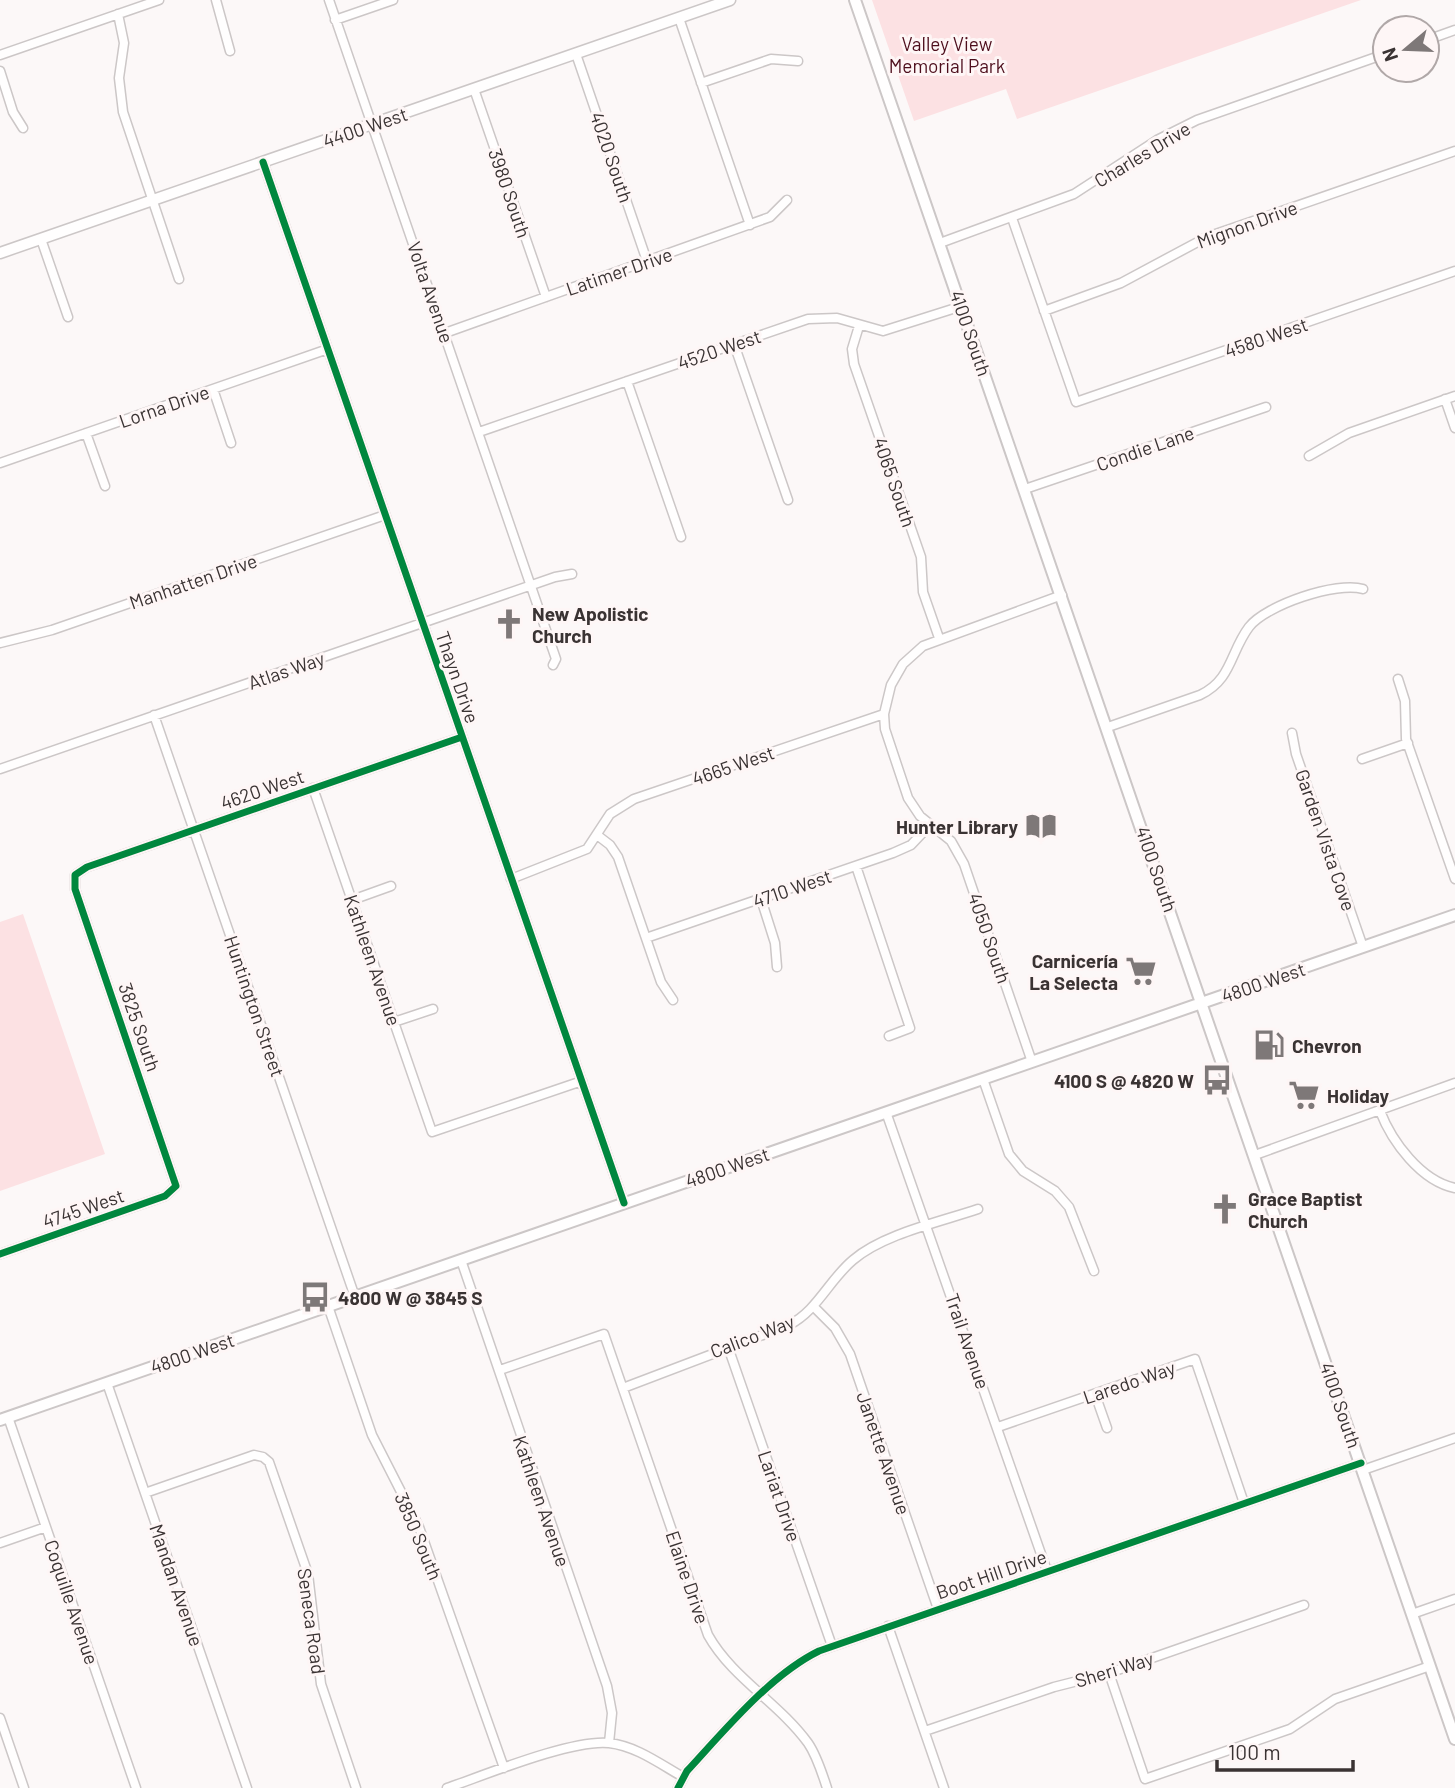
<svg xmlns="http://www.w3.org/2000/svg" width="1455" height="1788" font-family="Barlow,sans-serif">
<rect width="100%" height="100%" fill="#fcf8f8"/>
<path fill="#fce1e3" d="M872,0h489l-344,119 -11,-30 -92,32z
M23,914l82,240 -105,37v-269z"/>
<g fill="none" stroke-linecap="round" stroke-linejoin="round">
<g stroke="#ccc7c7" stroke-width="11">
<path id="minor" d="M216,0l14,51
M329,0l227,659 -3,6
M118,14l6,29 -5,35 4,34 56,167
M679,18l71,207
M335,20l58,-20
M1427,40l28,-10
M576,54l71,207
M0,55l159,-55
M0,71l13,41 10,16
M701,83l70,-24 27,2
M474,89l72,208
M263,162l361,1041
M1012,218l64,184 379,-131
M41,239l27,78
M940,243l134,-49 83,-54 40,-20 188,-66
M1044,311l77,-28 86,-46 248,-86
M859,326l-7,23 2,15 67,193 2,35 16,46
M445,333l325,-116 17,-17
M734,344l54,156
M627,381l54,156
M213,389l18,54
M1445,399l10,29
M479,432l329,-113 29,-1 46,13 79,-25
M86,433l19,53
M1309,456l40,-23 106,-37
M0,463l328,-114
M1025,489l241,-82
M0,643l52,-13 333,-115
M1398,679l7,22 1,38 49,140
M154,715l201,582
M1108,727l92,-32c32,-15 30,-43 49,-68 17,-22 88,-46 114,-38
M1292,733l4,21 67,193
M1362,759l46,-16
M0,769l555,-192 17,-3
M313,788l119,344 150,-51
M597,835l13,10 8,12 43,125 12,18
M856,866l54,162 -21,8
M511,879l76,-30 23,-35 24,-15 250,-85
M761,899l14,44 2,24
M352,900l39,-14
M646,938l247,-85 18,-8 19,-20
M394,1022l39,-13
M1032,1062l-68,-198 -13,-23 -31,-25 -12,-18 -23,-69 -1,-15 7,-29 12,-21 20,-18 139,-51
M983,1079l26,75 14,17 32,20 14,16 25,64
M1380,1111c12,31 41,70 75,77
M886,1112l161,459
M1255,1155l200,-72
M0,1254l165,-58 11,-10 -101,-297v-14l12,-8 375,-130
M461,1260l146,426 5,27 -3,30
M328,1306l44,129 47,92 85,241
M813,1306l22,22 15,26 88,255
M728,1347l104,299
M500,1370l104,-36 104,301c24,43 71,68 100,108 9,13 14,30 19,45
M107,1383l140,405
M623,1388l166,-63c28,-14 40,-45 64,-65 30,-26 87,-38 125,-51
M1095,1394l12,34
M8,1417l128,371
M998,1427l197,-68 49,144
M1363,1470l92,-32
M145,1493l109,-38 9,2 6,5 39,112 13,110 35,104
M0,1543l46,-16
M1412,1614l43,-15
M888,1626l56,162
M1109,1673l36,106 145,-50 45,-30 95,-33
M0,1718l24,70
M925,1731l129,-44 55,-14 195,-68
M447,1788c38,-13 125,-49 162,-45 27,3 51,21 74,34
M678,1788l9,-17c37,-40 83,-96 132,-120l542,-188"/>
</g>
<g stroke="#ccc7c7" stroke-width="13">
<path id="tertiary" d="M0,253l730,-253"/>
</g>
<g stroke="#ccc7c7" stroke-width="14">
<path id="secondary" d="M855,0l600,1739
M0,1420l1455,-505"/>
</g>
<use href="#minor" stroke="#fffefe" stroke-width="8"/>
<use href="#tertiary" stroke="#fffefe" stroke-width="10"/>
<use href="#secondary" stroke="#fffefe" stroke-width="10"/>
<g stroke="#fef6f6" stroke-width="11">
<path id="cycleway" d="M263,162l361,1041
M0,1254l165,-58 11,-10 -101,-297v-14l12,-8 375,-130
M678,1788l9,-17c37,-40 83,-96 132,-120l542,-188"/>
</g>
<use href="#cycleway" stroke="#00873e" stroke-width="7"/>
</g>
<defs>
<g id="church-bare" transform="scale(2.415)"><path d="M-1.2-6h2.4v3.5h3.3v2.4h-3.3V6h-2.4V-.1h-3.3v-2.4h3.3Z" fill="#7e7878" stroke="#fef6f6" stroke-width="2.5" paint-order="stroke"/></g>
<g id="library-bare" transform="scale(2.415)"><path d="M-6-4Q-3-5.5-.7-3.5V5Q-3 3-6 4ZM6-4Q3-5.5 .7-3.5V5Q3 3 6 4Z" fill="#7e7878" stroke="#fef6f6" stroke-width="2.5" paint-order="stroke"/></g>
<g id="supermarket-bare" transform="scale(2.415)"><path d="M-6-5.5h2.5l.6 2H6L4.5 2H-2.5L-4.4-4H-6ZM-1.5 3.2a1.3 1.3 0 1 0 .1 0ZM3 3.2a1.3 1.3 0 1 0 .1 0Z" fill="#7e7878" stroke="#fef6f6" stroke-width="2.5" paint-order="stroke"/></g>
<g id="fuel-bare" transform="scale(2.415)"><path d="M-5.5-6h7V0h2V4h1.3V-2.5L3-4.5l.8-.8L6-3V5H2.5V1h-1V6h-7ZM-4.2-4.7v3.2H.2V-4.7Z" fill="#7e7878" stroke="#fef6f6" stroke-width="2.5" paint-order="stroke"/></g>
<g id="bus-bare" transform="scale(2.415)"><path d="M-5-6H5V4H4V6H2V4H-2V6H-4V4H-5ZM-3.5-4V0h7V-4ZM-3.5 1.2v1.5H-2V1.2ZM2 1.2v1.5H3.5V1.2Z" fill="#7e7878" stroke="#fef6f6" stroke-width="2.5" paint-order="stroke"/></g>
</defs>
<g fill-rule="evenodd">
<use href="#church-bare" x="509" y="624"/>
<use href="#library-bare" x="1041" y="826"/>
<use href="#supermarket-bare" x="1141" y="971"/>
<use href="#fuel-bare" x="1269" y="1045"/>
<use href="#bus-bare" x="1217" y="1080"/>
<use href="#supermarket-bare" x="1304" y="1095"/>
<use href="#church-bare" x="1225" y="1209"/>
<use href="#bus-bare" x="315" y="1297"/>
</g>
<g text-anchor="middle" dominant-baseline="central" stroke-width="6" stroke-linejoin="round" paint-order="stroke">
<g font-size="19" fill="#4d0e1c" stroke="#fef6f6">
<text x="947" y="43">Valley View<tspan x="947" dy="22">Memorial Park</tspan></text>
</g>
<g font-size="19" fill="#3a3333" stroke="#fef6f6">
<text transform="translate(365 127) rotate(-19)">4400 West</text>
<text transform="translate(1142 154) rotate(-31)">Charles Drive</text>
<text transform="translate(612 157) rotate(71)">4020 South</text>
<text transform="translate(510 193) rotate(71)">3980 South</text>
<text transform="translate(1247 224) rotate(-20)">Mignon Drive</text>
<text transform="translate(619 271) rotate(-19)">Latimer Drive</text>
<text transform="translate(431 292) rotate(71)">Volta Avenue</text>
<text transform="translate(971 333) rotate(71)">4100 South</text>
<text transform="translate(1266 337) rotate(-19)">4580 West</text>
<text transform="translate(719 349) rotate(-19)">4520 West</text>
<text transform="translate(164 406) rotate(-19)">Lorna Drive</text>
<text transform="translate(1145 448) rotate(-19)">Condie Lane</text>
<text transform="translate(895 482) rotate(71)">4065 South</text>
<text transform="translate(193 581) rotate(-19)">Manhatten Drive</text>
<text transform="translate(286 670) rotate(-19)">Atlas Way</text>
<text transform="translate(458 677) rotate(71)">Thayn Drive</text>
<text transform="translate(733 765) rotate(-19)">4665 West</text>
<text transform="translate(262 789) rotate(-19)">4620 West</text>
<text transform="translate(1326 840) rotate(71)">Garden Vista Cove</text>
<text transform="translate(1157 869) rotate(71)">4100 South</text>
<text transform="translate(792 888) rotate(-19)">4710 West</text>
<text transform="translate(990 938) rotate(71)">4050 South</text>
<text transform="translate(373 960) rotate(71)">Kathleen Avenue</text>
<text transform="translate(1263 982) rotate(-19)">4800 West</text>
<text transform="translate(255 1006) rotate(71)">Huntington Street</text>
<text transform="translate(140 1027) rotate(71)">3825 South</text>
<text transform="translate(727 1167) rotate(-19)">4800 West</text>
<text transform="translate(83 1208) rotate(-19)">4745 West</text>
<text transform="translate(752 1336) rotate(-21)">Calico Way</text>
<text transform="translate(968 1341) rotate(71)">Trail Avenue</text>
<text transform="translate(192 1353) rotate(-19)">4800 West</text>
<text transform="translate(1129 1382) rotate(-19)">Laredo Way</text>
<text transform="translate(1341 1405) rotate(71)">4100 South</text>
<text transform="translate(884 1453) rotate(71)">Janette Avenue</text>
<text transform="translate(780 1496) rotate(71)">Lariat Drive</text>
<text transform="translate(542 1501) rotate(71)">Kathleen Avenue</text>
<text transform="translate(419 1536) rotate(67)">3850 South</text>
<text transform="translate(991 1574) rotate(-19)">Boot Hill Drive</text>
<text transform="translate(688 1577) rotate(71)">Elaine Drive</text>
<text transform="translate(177 1585) rotate(71)">Mandan Avenue</text>
<text transform="translate(72 1602) rotate(71)">Coquille Avenue</text>
<text transform="translate(312 1621) rotate(82)">Seneca Road</text>
<text transform="translate(1114 1669) rotate(-17)">Sheri Way</text>
</g>
<g font-size="19" font-weight="bold" fill="#3a3333" stroke="#fef6f6" text-anchor="start">
<text x="532" y="613">New Apolistic<tspan x="532" dy="22">Church</tspan></text>
<text x="1018" y="826" text-anchor="end">Hunter Library</text>
<text x="1118" y="960" text-anchor="end">Carnicería<tspan x="1118" dy="22">La Selecta</tspan></text>
<text x="1292" y="1045">Chevron</text>
<text x="1194" y="1080" text-anchor="end">4100 S @ 4820 W</text>
<text x="1327" y="1095">Holiday</text>
<text x="1248" y="1198">Grace Baptist<tspan x="1248" dy="22">Church</tspan></text>
<text x="338" y="1297">4800 W @ 3845 S</text>
</g>
</g>
<g transform="translate(1406 49) rotate(251)"><circle r="33" fill="#fef6f6" stroke="#b0a8a8" stroke-width="2"/>
<path d="M0-5L12 26L0 18L-12 26Z" fill="#7e7878"/>
<text y="-10" font-size="19" font-weight="bold" text-anchor="middle" fill="#3a3333">N</text>
</g>
<path d="M1217 1760v10h136v-10" fill="none" stroke="#3a3333" stroke-width="3.5"/>
<text x="1228" y="1760" font-size="21" fill="#3a3333" stroke="#fef6f6" stroke-width="5" paint-order="stroke">100 m</text>
</svg>
